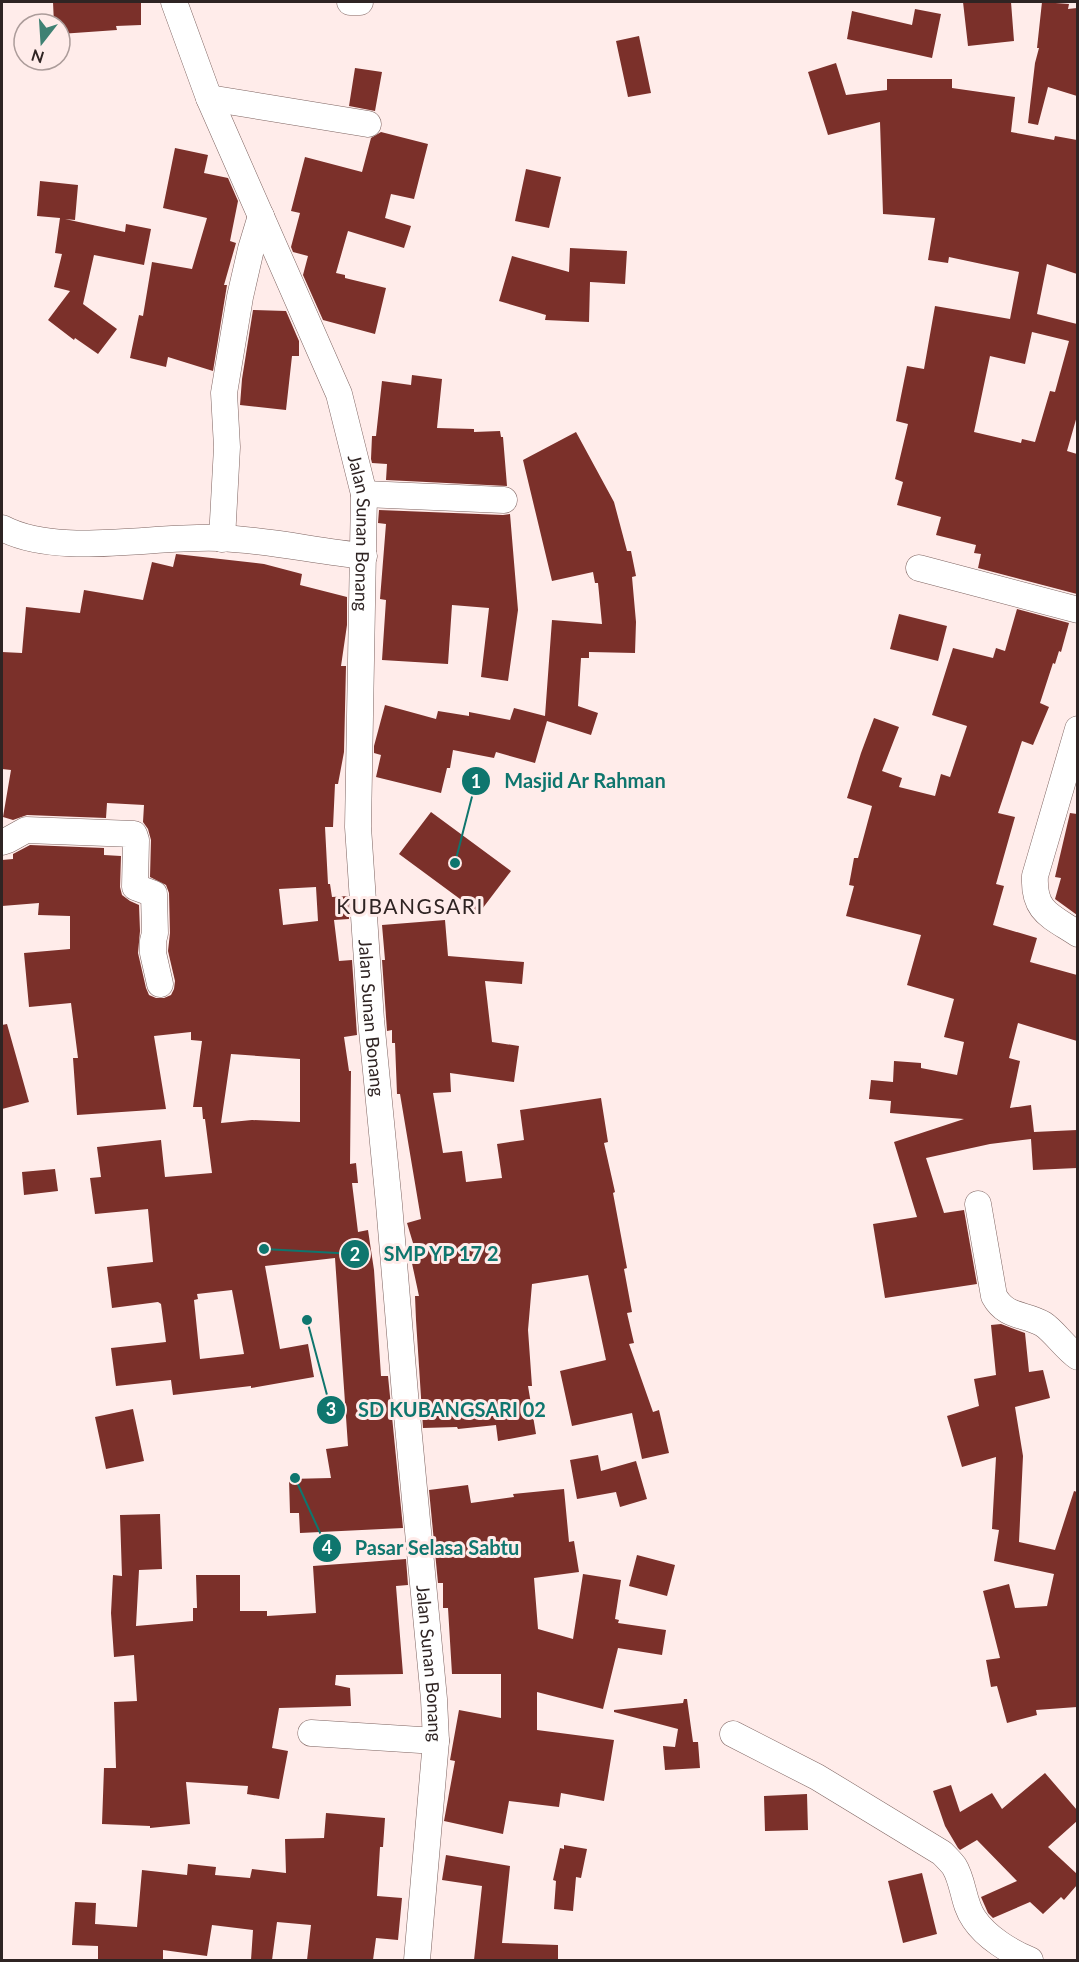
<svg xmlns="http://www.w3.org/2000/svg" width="1079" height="1962" font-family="Lato,sans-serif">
<rect width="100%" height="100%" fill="#ffecea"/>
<path fill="#7b302a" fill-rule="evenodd" d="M53,2h88v23l-25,1 1,4 -57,4v-10h-6z
M963,2h48l3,39 -46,5z
M1042,2l27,2 -1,5 9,-1v88l-29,-9 -10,38 -10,-2 7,-60 4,-15h-2z
M915,9l26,5 -9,44 -85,-19 5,-28 60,14z
M639,36l12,57 -23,4 -12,-56z
M836,63l10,32 41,-5v-11h65v9l63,9 -4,35 43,8 1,-4 22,4v134l-30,-10 -10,50 40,10v92l-10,35 10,3v140l-99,-26 3,-14 -7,-1 2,-8 -40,-10 5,-18 -44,-12 6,-23 -8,-3 13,-55 -12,-3 11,-55 17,3 11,-63 75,13 9,-47 -70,-15 -1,6 -20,-3 7,-42 -52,-4 -3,-92 -52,13 -20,-63zM1032,332l37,9 -14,51 -5,-1 -15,51 -13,-3 -1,4 -47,-11 16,-76 35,8z
M355,68l27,4 -7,39 -26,-5z
M381,132l47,12 -14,55 -23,-5 -6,24 26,8 -7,22 -56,-17 -12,42 9,2v3l41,10 -11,46 -52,-14 -20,-45 5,-19 -15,-4 -2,-5 9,-34 -9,-2 14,-54 57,15 9,-34z
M175,148l33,7 -4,18 24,5 10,23 -8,40 6,2 -12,42h3l-14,86 -45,-14 -2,10 -36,-9 9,-43 4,1 9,-54 40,7 15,-51 -44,-10z
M526,169l35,8 -12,51 -34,-7z
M40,181l38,4 -3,35 -10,-1 60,13 1,-8 25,5 -7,36 -50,-10 -11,49 34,25 -19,25 -23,-16 -1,2 -26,-20 22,-29 -16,-4 8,-33 -7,-1 5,-35 -23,-2z
M570,248l57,3 -2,33 -35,-2 -1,40 -44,-2 1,-5 -47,-14 13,-45 57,16z
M253,310l33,1 13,30v15h-7l-6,54 -46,-5 2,-26z
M412,375l30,4 -5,49 37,1v3l26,-1 1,6h2l4,49 -121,-6 1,-16 -15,-1 -1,-4 1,-23h4l6,-55 29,4z
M576,432l38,70 13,49h4l5,25 -4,1 4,45 -1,31 -46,-1v6h-8l-3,48 20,7 -7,22 -44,-14 -12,42 -39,-11 -2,6 -41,-8 -3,18h-3l-6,25 -65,-16 5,-22 -7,-2v-7l11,-41 51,14 2,-8 31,5v-4l41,8 4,-12 31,8 7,-96 50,4 -4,-41h-3l-2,-11 -41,9 -29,-121z
M379,510l124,5 7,-1 8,96 -10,71 -27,-4 8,-69 -37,-3 -4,59 -66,-4 4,-60 -6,-1 6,-75 -8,-1z
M176,554l88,10 38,10 -2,11 47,12v28l-6,41h5l-2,86 -6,32h-3l-2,43h-8l3,57h2l2,13 16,-1 1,23 -15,1 5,41 13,-1 5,75 -13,2 5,34h2l-1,93 6,-1 2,20h-6l6,49 10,-2 6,40 7,106h7l15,152 -103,5 -1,-20h-9l-1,-34 42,-1 -5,-29 22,-3 -13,-188 -70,8 15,83 28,-5 6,33 -63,11v-2l-78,9 -2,-15 -55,6 -5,-38 55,-6 -5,-38 -3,-2 -46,6 -5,-41 46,-5 -5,-53 -53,5 -5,-36 11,-1 -4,-30 64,-7 4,37 47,-4 -7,-54h-2l-1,-12h-9l9,-66 -11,-1v-8l-37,4 12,73 -89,6 -4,-57h5l-7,-55 -42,4 -5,-54 46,-4v-33l-32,-1 1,-12 -37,3v-46l11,-1v-5l17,-9 74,3v7l17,1 -1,31 2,8 8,6 9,4 1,26 -2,22 8,35 3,7 7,3h8l7,-3 3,-6 1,-8 -7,-30 2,-18 -1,-40 -3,-8 -16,-8 1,-37 -3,-11 -5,-7 1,-17 -37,-2 -1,15 -79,-3 -14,5 -10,-3 8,-47 -9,-1v-117l20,1 4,-46 54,6 4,-23 59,10 9,-38 21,5zM316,887l2,34 -35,4 -4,-36zM231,1054l69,5v63l-48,-2 -31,3zM232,1290l12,64 -44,5 -6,-59 4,-1 -1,-5z
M1017,609l52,14 -8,29 -2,-1 -4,13 -2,-1 -13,40 9,4 -16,38 -11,-4 -24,72 17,4 -19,67 8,2 -11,39 44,13 -7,24 47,13v66l-59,-18 -9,35 11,3 -10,47 21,-3 3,27 43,-2v38l-44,2 -2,-31 -41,5 -64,14 18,55 20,-3 13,74 -92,14 -12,-74 44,-7 -23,-75 70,-23 -74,-6 1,-12 -22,-2 2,-19 22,2 1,-21 27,2v5l36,7 7,-33 -20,-5 10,-38 -47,-14 14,-50 -75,-19 8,-30 -5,-1 5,-27h4l14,-52 -25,-8 14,-45 13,-35 25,9 -17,44 20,7 -3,9 36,9 6,-22 9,3 17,-51 -35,-11 21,-67 40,10 3,-10 9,3z
M899,614l48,12 -9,35 -48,-12z
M431,812l80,59 -32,42 -80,-59z
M1070,813l7,1v101l-22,-16 6,-21 -6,-1z
M445,920l3,36 76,6 -2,22 -37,-3 7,61 27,4 -5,36 -64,-9 1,19 -18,1 10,60 19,-2 4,31 36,-4 -5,-34 27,-4 -4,-30 81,-12 7,44 -4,1 11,49 -2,1 14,75 -3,1 8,43 -5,1 7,30 -5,1 24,68 6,-2 10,43 -27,6 -10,-46 -60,13 -12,-55 46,-11 -18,-85 -56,9 -4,46 4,56h-4l8,48 -38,7 -2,-16 -38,4 -1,-2 -34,1 -7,-108 -1,-24h4l-9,-42 6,-1 -9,-30 14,-4 -21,-125h-3l-2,-51h-3v-13l-5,1 -5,-71h3l-3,-35z
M7,1024l22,78 -27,7v-84z
M55,1169l3,22 -34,4 -2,-23z
M1001,1324l24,9 4,39 14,-2 7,28 -35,9 8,49 -4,86 36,8 19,-59 3,1v215l-41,3 1,5 -30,8 -10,-37 -6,1 -5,-27 14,-2 -17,-67 26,-7 6,24 32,-2 7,-32 -60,-13 5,-31 -7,-1 4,-72 -34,10 -15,-51 32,-10 -5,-27 22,-4 -5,-50z
M133,1409l11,52 -38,8 -11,-52z
M598,1455l3,16 35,-10 11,38 -27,8 -4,-15 -39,7 -7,-39z
M468,1485l3,18 43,-6 -1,-3 51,-5 5,53 5,-1 5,31 -45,6 4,51 35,10 10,-65 38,6 -6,39 4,1 -1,3 48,7 -4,25 -44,-7 -15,61 -66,-17v38l77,10 -10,61 -43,-8 -2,14 -50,-6 -6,33 -59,-13 11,-60 -5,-1 9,-50 42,8v-44h-49l-4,-66h-5v-25h-5l-9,-93z
M160,1514l2,55 -23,1 -3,56 57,-5v-13h4l-1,-33h44v36h27v5l49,-3 -3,-47 93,-7 2,26 -12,1 7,88 -67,1 -1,10 15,3 1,18 -72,2 -7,40 16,3 -9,48 -32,-5 1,-8 -62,-4 4,42 -40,4v-2l-48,-2 2,-56h12l-2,-66 23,-1 -3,-46 -20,2 -3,-44 2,-38 9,1 -2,-61z
M637,1555l38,10 -8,31 -38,-10z
M684,1699h3l6,43h5l2,26 -35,2 -2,-24 12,1 3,-18 -64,-17v-2l69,-7z
M1045,1773l32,37v11l-29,26 29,27v11l-13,15 -3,-3 -18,17 -13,-12 -37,16 -5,-5 -7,-16 36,-16 -40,-41 -17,10 -2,-2 -13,-22 -12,-35 18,-6 9,27 32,-19 10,16z
M807,1794l1,36 -43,1 -1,-35z
M326,1813l59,5 -2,29h-3l-3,49 25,2 -4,42 -22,-2 -3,22h-66l4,-35 -34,-3 -5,38h-21l2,-30 -41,-5 -5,31 -44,-6v10h-65v-14l-26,-1 3,-43 21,1 -1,21 42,3 5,-57 45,5 1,-11 28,3 -1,8 35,3 2,-9 34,4 -1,-34 39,-1z
M564,1845l23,4 -6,29 -5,-1 -3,34 -19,-2 2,-28 -3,-1 7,-32 4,1z
M446,1855l64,11 -8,77 56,2v15h-84l8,-74 -40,-6z
M922,1873l15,61 -34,9 -15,-62z"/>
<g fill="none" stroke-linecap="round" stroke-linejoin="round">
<g stroke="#7e6461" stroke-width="27">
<g id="minor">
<path id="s1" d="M174,2l35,96 130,296 25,100 -6,333 13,193 18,184 16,190 29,305 2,42 -19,219"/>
<path d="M350,2h10"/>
<path d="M209,98l159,26"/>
<path d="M364,494l140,6"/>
<path d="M2,528c56,30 153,7 217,10 49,2 96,13 145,18"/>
<path d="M222,539l5,-92 -3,-54 16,-96 11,-48 10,-33"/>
<path d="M919,568l159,42"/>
<path d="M1078,729l-43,147c-2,36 16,40 43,58"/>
<path d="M2,842l6,-2 18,-10 108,4 2,6 -1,47 19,7 1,39 -2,8v12l7,31"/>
<path d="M978,1204l16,92c12,22 30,17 49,28 11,7 22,24 35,33"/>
<path d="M311,1733l125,8"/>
<path d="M733,1734l84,43 125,76c4,4 9,9 12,13 10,16 9,38 20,53 12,18 36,33 56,41"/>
</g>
</g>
<use href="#minor" stroke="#fff" stroke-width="26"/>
</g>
<g text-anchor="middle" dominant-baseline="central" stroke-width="6" stroke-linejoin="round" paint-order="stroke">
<g font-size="18" fill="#2f2423" stroke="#ffecea">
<text stroke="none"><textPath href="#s1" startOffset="567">Jalan Sunan Bonang</textPath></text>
<text stroke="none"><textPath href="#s1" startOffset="1053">Jalan Sunan Bonang</textPath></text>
<text stroke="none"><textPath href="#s1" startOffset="1701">Jalan Sunan Bonang</textPath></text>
</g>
<g font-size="21" letter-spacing="1.5" fill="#2f2423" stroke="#ffecea">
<text x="410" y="905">KUBANGSARI</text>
</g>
</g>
<path fill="none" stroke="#0f766e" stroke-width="2" d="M455 863L476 781M264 1249L355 1254M307 1320L331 1410M295 1478L327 1548"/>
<g fill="#0f766e" stroke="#ffecea" stroke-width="2">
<circle cx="455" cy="863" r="6"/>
<circle cx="264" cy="1249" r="6"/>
<circle cx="307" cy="1320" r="6"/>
<circle cx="295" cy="1478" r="6"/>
<circle cx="476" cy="781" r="15"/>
<circle cx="355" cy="1254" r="15"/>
<circle cx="331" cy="1410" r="15"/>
<circle cx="327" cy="1548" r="15"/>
</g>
<g font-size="18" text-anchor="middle" font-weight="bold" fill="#fff">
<text x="476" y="788">1</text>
<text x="355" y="1261">2</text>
<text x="331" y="1416">3</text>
<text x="327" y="1554">4</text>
</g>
<g font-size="20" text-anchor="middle" font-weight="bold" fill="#0f766e" stroke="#ffecea" stroke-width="6" stroke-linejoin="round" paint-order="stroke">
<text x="585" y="788">Masjid Ar Rahman</text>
<text x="441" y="1261">SMP YP 17 2</text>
<text x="452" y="1417">SD KUBANGSARI 02</text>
<text x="437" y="1555">Pasar Selasa Sabtu</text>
</g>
<rect width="1079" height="1962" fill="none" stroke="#2f2423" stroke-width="6"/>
<g transform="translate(42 42) rotate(197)"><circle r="28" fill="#ffecea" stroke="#ac9c9a" stroke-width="1.5"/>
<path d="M0-4.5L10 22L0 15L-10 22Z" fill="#3f8173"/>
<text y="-9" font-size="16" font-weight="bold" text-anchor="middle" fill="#2f2423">N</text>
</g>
</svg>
